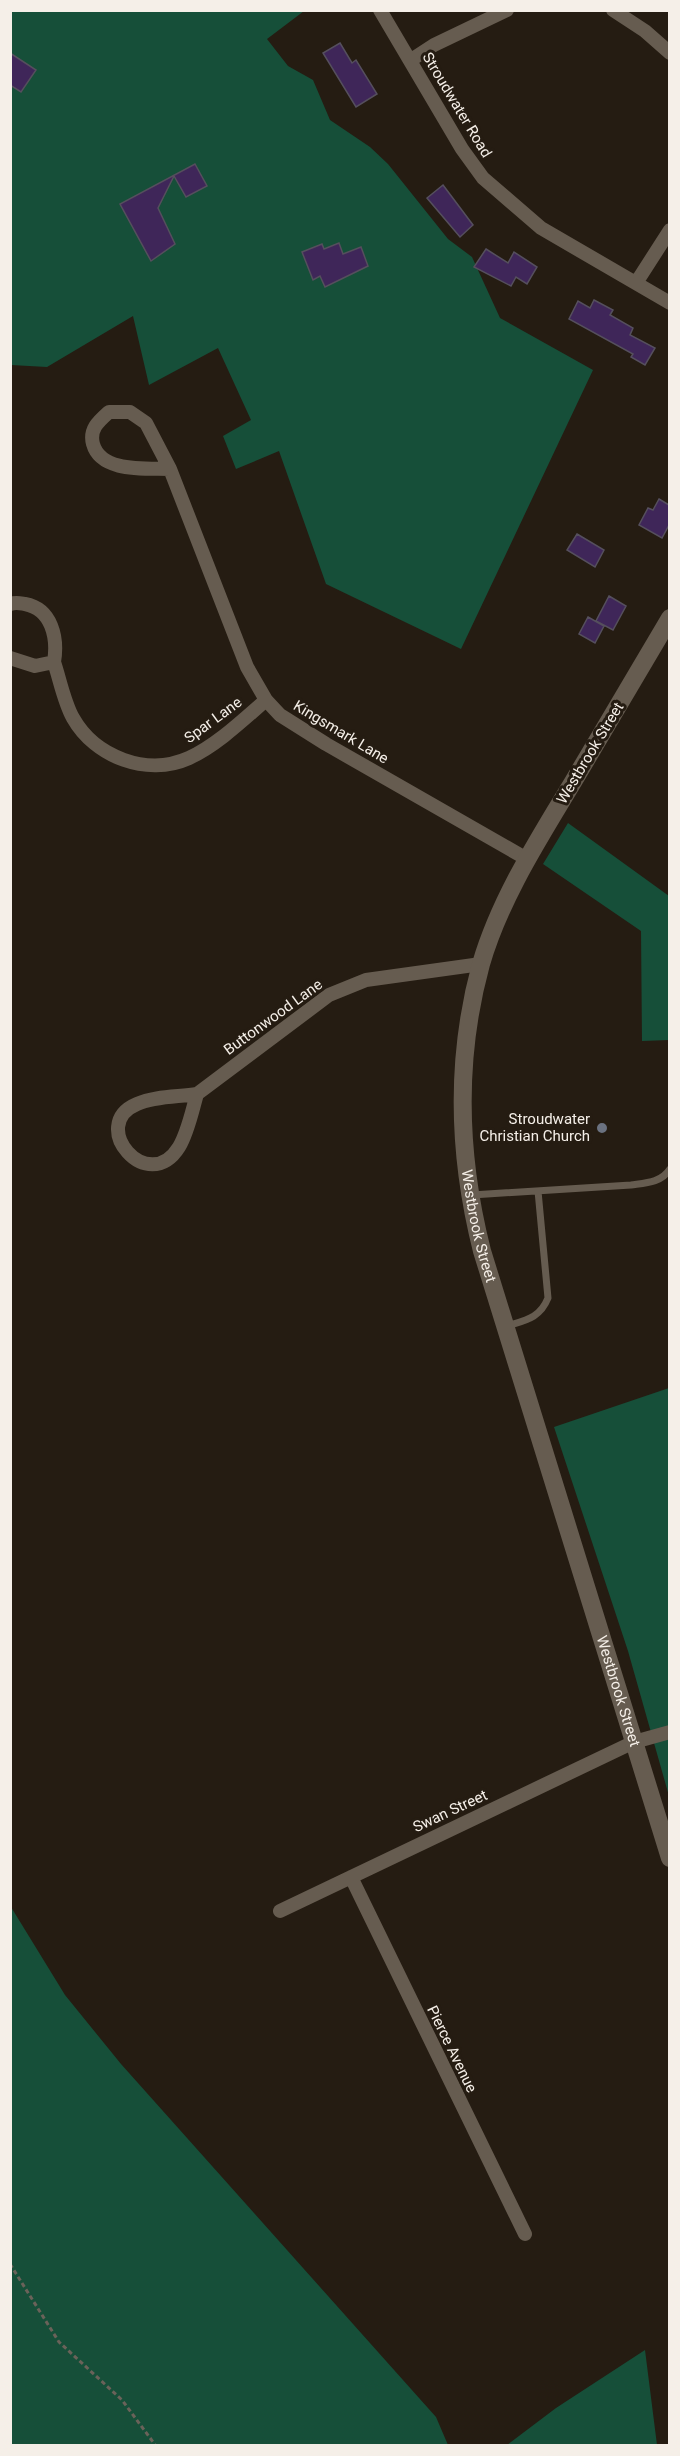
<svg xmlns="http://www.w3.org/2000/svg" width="680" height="2456" font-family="Roboto,sans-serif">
<rect width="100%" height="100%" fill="#251c12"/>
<path fill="#164f39" d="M10,11h294l-37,28 21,27 25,14 17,40 40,27 18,17 60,75 24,18 28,61 93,52 -132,279 -135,-65 -47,-133 -43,18 -13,-33 28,-16 -33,-72 -69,37 -16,-69 -86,51 -36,-2z
M568,823l101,73v144l-27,1 -1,-110 -98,-67z
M669,1388v408l-41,-145 -74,-224z
M11,1907l54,88 56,69 315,353 12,28h-437z
M645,2350l12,95h-150l49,-37z"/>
<path fill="#3f2659" stroke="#554f5d" stroke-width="1.5" d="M340,43l12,20 4,-3 21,34 -21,13 -33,-54z
M10,53l26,17 -15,22 -11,-7z
M195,164l12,22 -21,11 -12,-21 -16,32 17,36 -24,17 -31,-57z
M443,185l30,40 -13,12 -33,-39z
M339,243l4,11 18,-7 7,19 -43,21 -5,-11 -7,4 -11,-28 20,-8 2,5z
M486,249l22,14 6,-11 23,15 -10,17 -11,-7 -5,9 -37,-19z
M594,300l19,10 -3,5 23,13 -3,7 25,13 -10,17 -14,-8 2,-3 -64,-35 9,-18 12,7z
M659,499l10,6v20l-7,13 -23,-13 9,-17 5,2z
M577,534l27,16 -9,17 -28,-17z
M609,596l17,10 -13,24 -17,-9z
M588,617l16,9 -9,17 -16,-9z"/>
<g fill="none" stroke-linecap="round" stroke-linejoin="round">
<path stroke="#6a6259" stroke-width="3" stroke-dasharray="4.5 3" stroke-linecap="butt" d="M10,2264l49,78 63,58 34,46"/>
<path stroke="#665c50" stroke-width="7" d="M472,1195l159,-10c14,-2 30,-2 39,-16
M507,1326c19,-6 33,-8 41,-28l-10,-107"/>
<path stroke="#665c50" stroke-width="14" d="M380,10l82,139 21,29 58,50 129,75
M613,10l32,21 25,22
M411,60l23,-15 73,-35
M636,283l34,-53
M109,412h21l16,11 24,46c-24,-1 -69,4 -77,-25 -4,-15 6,-23 16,-32z
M170,469l77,198 19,33 14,15 46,29 201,115
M10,604c6,-2 9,-1 15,0 27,5 33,34 29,58l-19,4 -25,-8
M54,662c6,18 10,40 19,56 22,39 74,59 116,40 28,-13 54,-38 77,-58
M197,1094l132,-99 37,-15 115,-16
M197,1094c-5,17 -9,38 -18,53 -31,50 -92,-22 -42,-43 18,-8 41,-7 60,-10z
M351,1877l174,357
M280,1911l354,-169 36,-10"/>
<path stroke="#665c50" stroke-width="18" id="s1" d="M670,618c-33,55 -65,110 -97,164 -35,58 -73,117 -92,182 -26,95 -23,192 1,287l188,607"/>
</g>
<circle fill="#6b7280" stroke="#251c12" stroke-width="2" cx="602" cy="1128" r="6"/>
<g text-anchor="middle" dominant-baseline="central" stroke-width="6" stroke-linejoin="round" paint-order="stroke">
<g font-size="15" fill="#f5efe8" stroke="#251c12">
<text transform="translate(457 105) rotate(59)">Stroudwater Road</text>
<text transform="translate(213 720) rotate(-36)">Spar Lane</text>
<text transform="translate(341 732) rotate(31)">Kingsmark Lane</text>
<text transform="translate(590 753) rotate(-59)">Westbrook Street</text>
<text transform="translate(273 1017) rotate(-36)">Buttonwood Lane</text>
<text stroke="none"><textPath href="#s1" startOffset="660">Westbrook Street</textPath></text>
<text stroke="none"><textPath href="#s1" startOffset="1146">Westbrook Street</textPath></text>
<text transform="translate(450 1811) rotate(-25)">Swan Street</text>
<text transform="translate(452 2049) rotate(64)">Pierce Avenue</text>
</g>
<g font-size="15" fill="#f5efe8" stroke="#251c12" text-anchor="end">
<text x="590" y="1119">Stroudwater<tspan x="590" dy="17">Christian Church</tspan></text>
</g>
</g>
<rect width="680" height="2456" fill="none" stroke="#f5efe8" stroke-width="24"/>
</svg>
